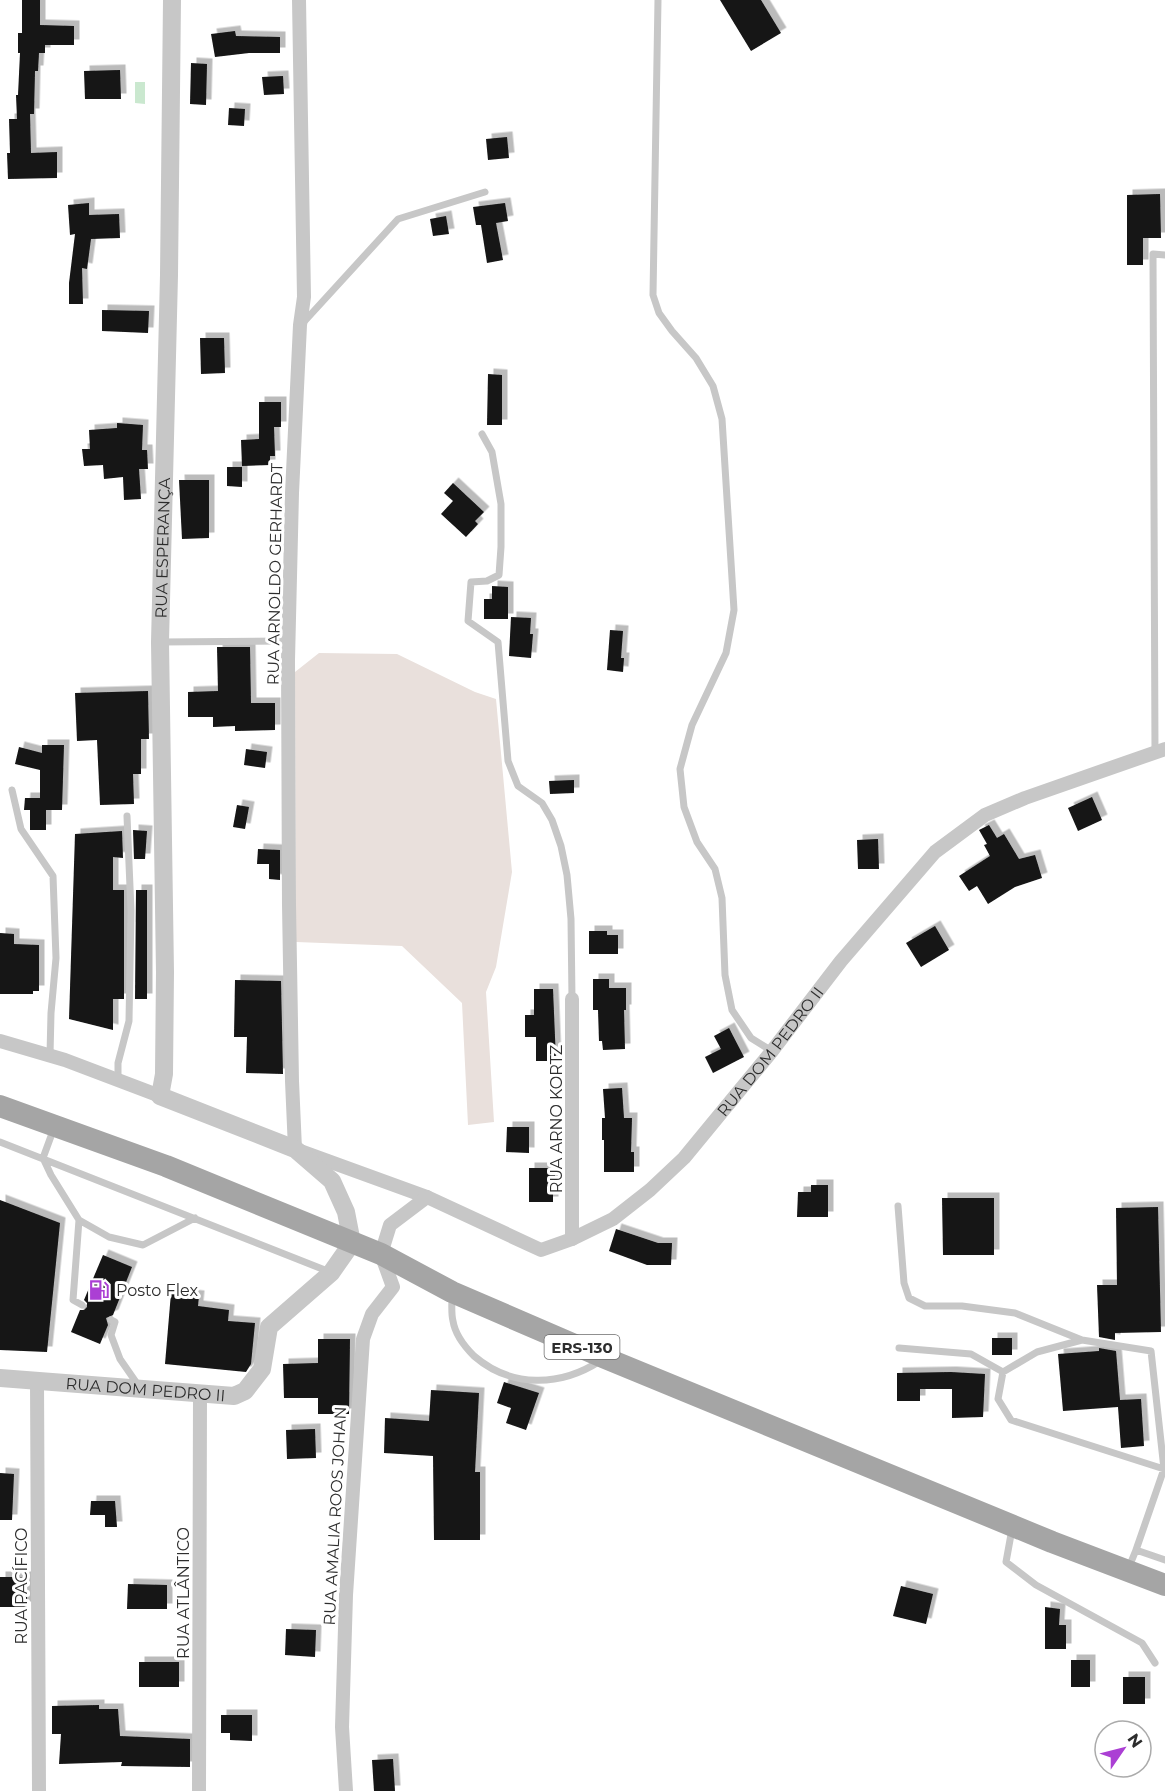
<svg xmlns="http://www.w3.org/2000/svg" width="1165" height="1791" font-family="Montserrat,sans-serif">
<defs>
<filter id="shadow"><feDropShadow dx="5.5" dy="-5.5" stdDeviation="0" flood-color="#0004"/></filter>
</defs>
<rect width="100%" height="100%" fill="#fff"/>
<path fill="#e9e0dc" d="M319,653l78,1 78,38 21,7 16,173 -16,95 -10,25 8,130 -26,3 -6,-122 -60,-57 -106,-4 -1,-270z"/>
<path fill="#cae8cf" d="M135,82h10v22l-10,-1z"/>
<path fill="#141414" filter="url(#shadow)" d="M22,0h18v25l34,1v19h-29v8h-6l-1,18h-3l-1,43h-4l1,39 26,-1v26l-49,1 -1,-26h3l-1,-34h8l-1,-24h2l2,-42h-2v-20h4z
M720,0h41l20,33 -30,18z
M235,31l1,5 44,1v16h-31l-34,4 -4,-23z
M191,63l16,1 -1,41 -16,-1z
M120,70l1,29h-36l-1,-28z
M283,76l1,18 -20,1 -2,-18z
M229,108l16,1 -1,17 -16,-1z
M507,137l2,21 -21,2 -2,-21z
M1160,194l1,44h-18v27h-16v-70z
M89,203v12l30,-1 1,24 -29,1 -4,30 -5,-1 1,36h-14v-21l6,-49 -5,1 -2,-30z
M505,203l3,18 -12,2 7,37 -16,3 -6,-38h-5l-3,-18z
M446,216l3,18 -16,2 -3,-17z
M102,310l47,1 -1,22 -46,-2z
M200,338h24l1,35 -24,1z
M488,374l14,1v50h-15z
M259,402h22v25h-7l1,29h-5v9l-28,1 -1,-26 18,-1z
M117,423l26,2 -1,25h5l1,19h-9l2,30 -17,1 -1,-23 -19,2 -1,-14 -19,1 -2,-17h8l-1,-19 28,-2z
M227,467h15v20l-15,-1z
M179,480h30v58l-27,1z
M453,483l31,29 -9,9 3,3 -12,13 -25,-23 12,-13 -9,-8z
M492,586l16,1v32h-24v-20h8z
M511,617l20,1 -1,16h3l-2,24 -22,-2z
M610,630l13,1 -2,27h3l-1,14 -16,-2z
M217,647h33l1,56h24v27l-40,1v-5l-22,1v-10h-25v-25l30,-1z
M148,691l1,48h-8v35h-8l1,30 -34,1 -3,-65 -20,1 -2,-48z
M42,745h22l-2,65h-16v20h-16v-20h-6l1,-12h15v-28l-25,-6 4,-17 23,6z
M246,749l21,3 -2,16 -21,-3z
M574,780v13l-24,1 -1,-13z
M1092,797l10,23 -24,11 -10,-23z
M237,805l12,2 -4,22 -12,-2z
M989,825l8,13 7,-4 15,25 16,-4 7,23 -27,9 -27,17 -11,-18 -8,5 -10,-15 31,-20 -6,-11 3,-1 -8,-14z
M133,830l14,1 -2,28h-11z
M122,831l1,27 -10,-1v33h11v109h-11v31l-44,-11 6,-185z
M878,839l1,30h-21l-1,-29z
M258,849l22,1v30l-11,-1v-15h-12z
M136,890h11v109h-12z
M935,926l14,24 -28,17 -15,-24z
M589,931h18v4h11v19h-29z
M0,933l14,1v10l25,1v46h-6v3h-33z
M593,979h16v9h17v22h-2l1,39 -22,1 -1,-9h-3l-1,-31h-5z
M235,980l46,1 2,93 -37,-1 1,-36h-13z
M534,989h19l3,72h-20v-24h-11v-22h9z
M729,1028l15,29 -31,16 -8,-16 16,-8 -7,-13z
M622,1088l2,30h8l-1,34h3v20h-30v-32h-2v-22h3l-2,-29z
M507,1127h22v26l-23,-1z
M529,1168h26v16h-2v18h-24z
M811,1185h17v32h-31l1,-25h13z
M942,1198h52v57h-51z
M0,1200l60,23 -13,129 -47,-2z
M1158,1207l3,125 -46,1v7l-16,-3 -2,-52h20l-1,-77z
M616,1229l42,14h14l-1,22h-24l-38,-14z
M103,1255l29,12 -19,48 -7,3 2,7 -8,19 -29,-12 9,-22h4l3,-3v-4l-3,-3z
M171,1293l28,3 -1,10 31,4 -1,11 27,2 -4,41 -5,8 -81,-8z
M992,1338h20v17h-20z
M318,1339h32l-1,75h-31v-16h-34l-1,-34 35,-1z
M1099,1348l17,3 4,49 21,-1 3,47 -23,2 -3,-41 -55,4 -5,-57 41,-3z
M951,1372l34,2 -2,43 -31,1v-29h-32v12h-23v-28z
M504,1382l35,11 -13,37 -20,-7 5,-15 -14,-5z
M431,1390l48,3 -4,79h5v68h-46l-1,-84 -49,-3 1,-35 44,3z
M315,1429l1,29 -29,1 -1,-29z
M0,1473l14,1 -2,46h-12z
M91,1501h24l2,26h-12v-12h-15z
M0,1577h27v30h-27z
M128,1584l39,1v24h-40z
M901,1586l32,8 -7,30 -33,-8z
M1045,1607l15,2 -1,16h7v24h-21z
M286,1629l30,1 -1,27 -30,-2z
M1071,1660h19v27h-19z
M139,1662h40v25h-40z
M1123,1677h22v27h-22z
M99,1705v4h19l2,27 70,3v28l-69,-1 1,-4 -63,2 2,-30h-9v-28z
M221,1715h31v26l-22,-1v-7h-9z
M393,1759l2,32h-21l-2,-31z"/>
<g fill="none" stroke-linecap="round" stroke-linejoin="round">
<path stroke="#c7c7c7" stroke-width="7" d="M658,0l-5,295 6,18 13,18 24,27 17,28 9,33 12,191 -8,43 -34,72 -12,44 4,38 13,35 18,27 7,29 3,77 7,35 19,28 21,13
M302,324l96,-105 87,-27
M482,434l10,18 9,52v43l-2,28 -12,6 -16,1 -3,39 30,21 10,119 10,25 24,17 10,17 9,26 6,29 4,44 1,80
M162,642l127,-1
M1155,752l-2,-498 12,1
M12,790l9,39 32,47 3,82 -5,55 -1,42
M118,1080v-17l11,-42 2,-110 -4,-95
M54,1128l-11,30 8,17 28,45 -6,80 9,5
M0,1142l330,130
M898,1206l6,77 5,15 16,8h37l53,7 67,27
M79,1220l30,17 34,8 52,-27
M452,1297c0,7 -1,16 1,24 2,13 12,26 21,35 37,32 86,31 126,5
M111,1320l4,2 -4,13 9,24 18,26
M899,1348l72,6 32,18
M1012,1529l-6,33 30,23 106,58 13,20
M1136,1550l28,-81 -13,-118 -69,-11 -45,12 -34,20 -5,27 13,21 153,49h1
M1129,1567l7,-17 29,10"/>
<g stroke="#c7c7c7" stroke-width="14">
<path id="s1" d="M299,0l5,297 -4,28 -8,168 -4,167 1,245 3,176 3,68 132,48 114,53 31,-11 41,-20 37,-29 34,-32 88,-107 69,-90 94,-109 50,-37 40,-17 140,-49"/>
<path d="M0,1041l65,19 95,36"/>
<path d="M572,1239v-240"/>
<path d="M37,1382l2,409"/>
<path d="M199,1791l1,-396"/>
<path d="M346,1791l-4,-64 4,-132 17,-256 9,-25 21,-27 -12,-33 9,-29 37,-28"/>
</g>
<path stroke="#c7c7c7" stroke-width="18" id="s2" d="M0,1378l234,18 11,-5 17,-22 7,-42 62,-54 21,-30 -6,-31 -14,-31 -37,-32 -135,-53 4,-22 1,-102 -5,-330 9,-367 3,-275"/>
<path stroke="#a5a5a5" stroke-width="22" d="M0,1106l166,60 215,88 71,38 153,66 447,184 113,43"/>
</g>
<defs>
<g id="fuel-bare" transform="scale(1.62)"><path d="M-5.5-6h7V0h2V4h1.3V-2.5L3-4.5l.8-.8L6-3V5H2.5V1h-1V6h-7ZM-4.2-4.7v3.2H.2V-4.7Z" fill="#ab3fd4" stroke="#fff" stroke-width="2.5" paint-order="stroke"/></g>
</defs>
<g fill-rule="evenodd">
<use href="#fuel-bare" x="99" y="1290"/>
</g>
<g text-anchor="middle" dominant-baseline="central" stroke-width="6" stroke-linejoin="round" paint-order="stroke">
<rect fill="#fff" stroke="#6c6c6c" stroke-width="1.5" x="544.5" y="1335" width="75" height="24" rx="4.5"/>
<g font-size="15" font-weight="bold" fill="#2d2d2d">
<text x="582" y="1347">ERS-130</text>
</g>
<g font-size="16" fill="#2d2d2d" stroke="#fff">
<text stroke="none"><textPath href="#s2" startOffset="1244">RUA ESPERANÇA</textPath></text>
<text transform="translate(275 574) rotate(-89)">RUA ARNOLDO GERHARDT</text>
<text stroke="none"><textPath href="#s1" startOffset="1725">RUA DOM PEDRO II</textPath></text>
<text transform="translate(556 1119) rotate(-90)">RUA ARNO KORTZ</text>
<text stroke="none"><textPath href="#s2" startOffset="146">RUA DOM PEDRO II</textPath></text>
<text transform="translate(335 1516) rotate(-87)">RUA AMALIA ROOS JOHAN</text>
<text transform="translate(21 1586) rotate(-90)">RUA PACÍFICO</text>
<text transform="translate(183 1593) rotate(-90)">RUA ATLÂNTICO</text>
</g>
<g font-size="16" fill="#2d2d2d" stroke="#fff" text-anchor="start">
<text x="116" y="1290">Posto Flex</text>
</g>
</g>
<g transform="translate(1123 1749) rotate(55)"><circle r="28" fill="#ffffff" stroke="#ababab" stroke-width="1.5"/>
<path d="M0-4.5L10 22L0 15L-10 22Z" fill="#ab3fd4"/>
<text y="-9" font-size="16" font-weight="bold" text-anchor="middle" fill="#2d2d2d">N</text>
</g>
</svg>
